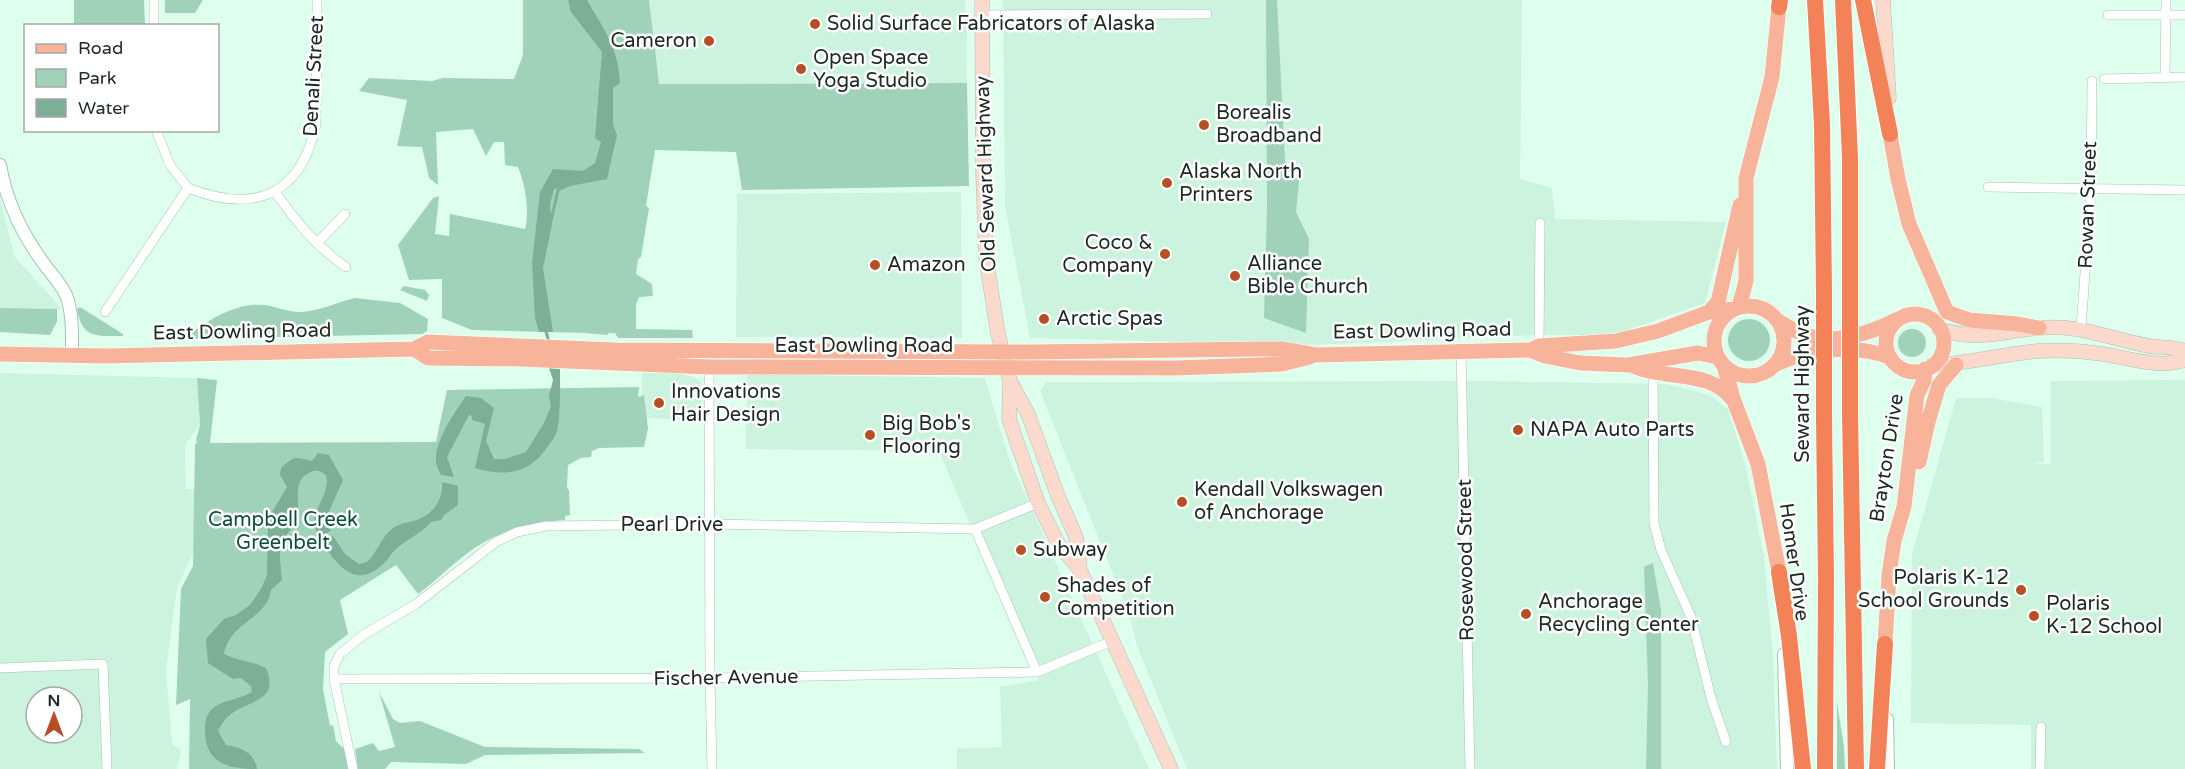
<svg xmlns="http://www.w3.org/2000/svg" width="2185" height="769" font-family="'Varela Round',sans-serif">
<rect width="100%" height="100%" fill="#dfffee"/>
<path fill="#cbf3de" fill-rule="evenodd" d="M649,0h316v22l2,1v60l-309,1z
M1003,0h519l-2,179 32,9 3,31 171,3 -21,81 -92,32h-76l-226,10 -281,-7 -25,-132z
M961,192l1,146 -226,-1 1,-143z
M0,197l14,59 48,53 -62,-1z
M0,373l197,5 3,47 -15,20 1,44h9l-2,65 -16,34 -11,83 6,73 9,6 -4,19h-177zM36,697h36v36h-36z
M642,373h36l15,4 8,5v38l-60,-2z
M747,374l238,4 24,81 140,310h-192v-20l45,-2 -2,-60 39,-7 -60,-134 -40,-95 -193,-2z
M2185,380v389h-154v-44l-120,-2 1,-168 44,-157h35l51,9 2,55 -10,2h17v-83z
M1480,381l186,3 43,11 19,14 18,59 18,89 9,100 4,112h-590l-50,-123 -6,-26 -91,-229 6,-9z"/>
<path fill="#a0d2b9" d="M74,0h70l1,25h-71z
M165,0h38l-8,13h-30z
M523,0h126l10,84 308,-1 2,103 -227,4 -6,-38 -81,-2 -9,56 3,2 -8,49 -3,2 -2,15 16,10 1,12 -14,1 -3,7v25l56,1 1,8h-75l-3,-5h-7v2l-23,-2 -113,-3 -30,-12v-39l-33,1 -11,-35 35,-47 6,-2 -4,38 14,2 1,-22 75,15c5,-18 0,-45 -7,-62l-13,-2 -1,-23h-10l-8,14 -13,-27 -37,3 2,53 -9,-7 -7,-31 -25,-1 10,-46 -48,-9 10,-13 63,3 11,-3 71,1 9,-24z
M1266,0h11l8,161 14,20 -3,31 13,27 -3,94 -42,-15 3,-110z
M404,286l21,4 4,5 -2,6 -27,-11z
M355,298l45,5 28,16 -1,12 -5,3 -238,5c22,-18 51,-37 80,-34 12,1 25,8 37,7 19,-1 36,-10 54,-14z
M80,307l43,27v2c-26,0 -41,3 -46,-27z
M0,308l57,1v13l-7,13 -50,-3z
M1728 340a21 21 0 1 1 42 0a21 21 0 1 1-42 0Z
M1898 343a14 14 0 1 1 28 0a14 14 0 1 1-28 0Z
M197,378l20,2 -7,63 226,-1 11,-52 192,-3 -1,10 6,-2 4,33 -4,19 -45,1 -7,3 -1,6 -10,1 -13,7 -1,23 2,2 1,25 -5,1v4c-34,2 -68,11 -96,32 -18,13 -33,29 -51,42l-22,-29 -56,35 8,34 -23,18 -2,37 7,37 3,-1 3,16 21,21 -2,-13 18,-6 6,8 16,-4 -16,-55 14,27 7,4 20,-2 65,26 154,2 6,4 -160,2 -19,9 -75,-2 -6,7h-196l1,-70 -14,6 5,-116 12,-23 2,-122 2,-1 -1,-3 4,-15z
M1653,563l8,47v159h-15l2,-84 -4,-118z
M1837,702l7,45 1,22h-8z"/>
<path fill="#7caf96" d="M568,0h19c17,30 31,47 33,83l-7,5v36l4,11 -10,44 -53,10 -4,16 2,20 -9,43 10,64h-14l-4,-14 -3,-55 8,-71 13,-23 30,2 12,-8 6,-21 -6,-4 7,-86 -31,-40z
M549,368l11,1c0,18 1,50 -4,65 -2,4 -6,9 -8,12 -18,28 -43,31 -73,22l10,-44 -13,-4v-4l-3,-1 -22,42 7,20 -13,-2c-2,-4 -5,-9 -5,-14 -2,-18 19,-50 30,-65l15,2 13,10 -8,33 8,18h11l21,-7 18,-29 7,-17 -2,-10 4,-16z
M318,453l11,2 14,25 -17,38 5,12 -12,10c-2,-7 -6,-16 -4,-24 4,-14 15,-27 11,-41 -6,-4 -10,-6 -17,-2 -18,8 -8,30 -12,46 -2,7 -9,13 -13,19 -7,12 -3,29 -2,42l-11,10c-4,30 -41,31 -47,64 13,7 28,7 42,14 12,29 -8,31 -29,42 -9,5 -15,12 -19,21l8,14c16,3 28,7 31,24 -28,0 -52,-5 -52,-39 0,-8 1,-16 8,-22 10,-8 28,-9 39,-16l-1,-6 -10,-8 -8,1 -25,-16 -2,-24 18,-20 12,-4 14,-10 11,-16 6,-14 1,-56 19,-32 -7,-12 1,-7c14,-13 14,-11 31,-7z
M442,482l16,4v19l-14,10 -3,5 -10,2c-11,13 -25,17 -37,29 -4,3 -5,8 -9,11 -28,29 -46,5 -63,-19l11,-7 12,18 14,10c3,-1 6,-1 9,-3 8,-7 14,-25 25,-33 9,-6 18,-5 26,-9 16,-7 24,-20 23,-37z"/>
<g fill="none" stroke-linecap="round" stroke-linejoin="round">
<path stroke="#7caf96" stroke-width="3" d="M551,221l7,-31 11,-5
M545,328l4,14"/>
<g stroke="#a5c4b4" stroke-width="10">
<path id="minor" d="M154,0v26
M983,15l224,-1
M2108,15h77
M2165,77l1,-77
M2104,79l81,-2
M156,130l14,35 18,23
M1988,187l197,3
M188,188c66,26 113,8 128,-64l1,-124
M275,192c21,29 41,55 71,75
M317,243l28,-29
M105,312l83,-124
M2081,329l10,-140 1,-108
M1539,346l1,-123
M709,350l1,328 2,91
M1461,351l9,418
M1653,372l1,151 7,27 30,67 20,81 15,44
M975,529l62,143
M0,668l103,-4 4,105
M334,679l376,-1 327,-6 75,-31
M353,769l-19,-90v-13l6,-12 23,-19 53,-31 80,-62 21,-10 29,-6 165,-2 264,5 63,-26
M2040,769l1,-42"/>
</g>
<g stroke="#a5c4b4" stroke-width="14">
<path id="tertiary" d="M0,165c6,35 21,67 42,96 8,12 18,21 24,34 7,18 6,40 6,60
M1784,654l3,115
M1887,719l1,50"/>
</g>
<g stroke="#a5c4b4" stroke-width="15">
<path id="secondary" d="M982,0l1,173 3,85 12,76 12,47 18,33 30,82 18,41 4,33 91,199
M1883,0l6,98
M1939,329c40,13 62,2 101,-1 41,-4 69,11 109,18 12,2 24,0 36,5
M1932,365c36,-1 70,-11 106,-14 21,-1 44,0 65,3 27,4 55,15 82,6
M1010,383l-1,36 29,84 20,40 22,27"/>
</g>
<g stroke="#fff" stroke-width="16">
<path id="primary" d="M1890,134l8,45 11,45 38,88 22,8 49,4 21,4
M1714 341a35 35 0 1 1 70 0a35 35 0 1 1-70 0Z
M1739,307l7,-26v-103l26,-101 7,-70
M1709,312l9,-10 22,-97
M1886 343a29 29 0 1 1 58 0a29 29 0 1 1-58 0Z
M1778,321c10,6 19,12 30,15 28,8 63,-3 88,-16
M414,349l14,9 92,1 189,8 468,1 105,-4 28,-7
M1530,350l15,6 35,7 48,2 70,-12 19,4
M0,354l106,2 308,-7 14,-7 186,8 416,2 229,-3h23l34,6 214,-5 9,-4 77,-5 42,-10 51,-19 25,-3
M1630,365c8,3 16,6 24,7 28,6 59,2 79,28
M1774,365c35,-17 79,-21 116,-8
M1724,366l10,35 24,63 21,108
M1919,462l9,-40 11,-37 17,-20
M1885,644l4,-69 5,-34 10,-34 13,-112 7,-14 1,-12"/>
</g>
<g stroke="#fff" stroke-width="18">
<path id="motorway" d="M1815,0l7,124 2,170
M1843,0l7,158v136
M1863,0l27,134
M1779,7l1,-7
M1850,413l6,356
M1824,417l2,163 -1,189
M1779,572l10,64 14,133
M1877,769l8,-125"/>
</g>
<use href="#minor" stroke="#fff" stroke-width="9"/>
<use href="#tertiary" stroke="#fff" stroke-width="12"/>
<use href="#secondary" stroke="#fbdacd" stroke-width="14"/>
<use href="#primary" stroke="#f8b49b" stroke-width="15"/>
<use href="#motorway" stroke="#f38258" stroke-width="16"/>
<g stroke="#fff" stroke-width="18" stroke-linecap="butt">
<path id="motorway-bridge" d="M1850,413v-119
M1824,417v-123"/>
</g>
<use href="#motorway-bridge" stroke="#f38258" stroke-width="16"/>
</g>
<g fill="#b64f25" stroke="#fff" stroke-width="2">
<circle cx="815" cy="24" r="6"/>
<circle cx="709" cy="41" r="6"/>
<circle cx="801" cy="69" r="6"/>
<circle cx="1204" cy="125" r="6"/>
<circle cx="1167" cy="183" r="6"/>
<circle cx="1165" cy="254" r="6"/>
<circle cx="875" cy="265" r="6"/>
<circle cx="1235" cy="276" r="6"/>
<circle cx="1044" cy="319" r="6"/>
<circle cx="659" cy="403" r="6"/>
<circle cx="1518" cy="430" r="6"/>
<circle cx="870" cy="435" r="6"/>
<circle cx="1182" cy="502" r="6"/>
<circle cx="1021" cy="550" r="6"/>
<circle cx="2021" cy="590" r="6"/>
<circle cx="1045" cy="597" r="6"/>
<circle cx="1526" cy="614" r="6"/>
<circle cx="2034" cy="616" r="6"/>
</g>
<g text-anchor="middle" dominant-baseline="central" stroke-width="5" stroke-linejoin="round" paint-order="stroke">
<g font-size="20" fill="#1d2923" stroke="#fff" text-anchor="start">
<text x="827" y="24">Solid Surface Fabricators of Alaska</text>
<text x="697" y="41" text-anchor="end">Cameron</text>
<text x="813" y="58">Open Space<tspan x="813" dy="23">Yoga Studio</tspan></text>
<text x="1216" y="113">Borealis<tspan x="1216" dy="23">Broadband</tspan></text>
<text x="1179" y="172">Alaska North<tspan x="1179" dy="23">Printers</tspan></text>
<text x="1153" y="243" text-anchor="end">Coco &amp;<tspan x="1153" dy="23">Company</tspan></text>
<text x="1247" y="264">Alliance<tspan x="1247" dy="23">Bible Church</tspan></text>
<text x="887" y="265">Amazon</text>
<text x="1056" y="319">Arctic Spas</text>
<text x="671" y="392">Innovations<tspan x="671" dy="23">Hair Design</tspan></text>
<text x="882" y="424">Big Bob's<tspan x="882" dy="23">Flooring</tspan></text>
<text x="1530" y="430">NAPA Auto Parts</text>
<text x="1194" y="490">Kendall Volkswagen<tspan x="1194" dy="23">of Anchorage</tspan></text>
<text x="1033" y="550">Subway</text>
<text x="2009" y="578" text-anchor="end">Polaris K-12<tspan x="2009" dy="23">School Grounds</tspan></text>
<text x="1057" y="586">Shades of<tspan x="1057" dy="23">Competition</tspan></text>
<text x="1538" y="602">Anchorage<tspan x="1538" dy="23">Recycling Center</tspan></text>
<text x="2046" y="604">Polaris<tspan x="2046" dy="23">K-12 School</tspan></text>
</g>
<g font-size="20" fill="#1d2923" stroke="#fff">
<text transform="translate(314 76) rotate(-87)">Denali Street</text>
<text transform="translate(986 174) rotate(-92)">Old Seward Highway</text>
<text transform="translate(2088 205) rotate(-88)">Rowan Street</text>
<text transform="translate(1422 331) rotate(-1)">East Dowling Road</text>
<text transform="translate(242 332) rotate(-1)">East Dowling Road</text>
<text x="864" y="346">East Dowling Road</text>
<text transform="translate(1803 384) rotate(-90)">Seward Highway</text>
<text transform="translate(1887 458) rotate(-81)">Brayton Drive</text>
<text x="672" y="525">Pearl Drive</text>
<text transform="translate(1466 560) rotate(-91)">Rosewood Street</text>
<text transform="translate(1794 562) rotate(82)">Homer Drive</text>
<text transform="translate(726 678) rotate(-1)">Fischer Avenue</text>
</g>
<g font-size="20" fill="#0b4f36" stroke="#fff">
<text x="283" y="520">Campbell Creek<tspan x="283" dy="23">Greenbelt</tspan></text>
</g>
</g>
<rect x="24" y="24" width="195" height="108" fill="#ffffff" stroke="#a5a9a7" stroke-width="1.5"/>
<rect x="36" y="44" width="30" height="9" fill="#f8b49b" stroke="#a5a9a7" stroke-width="1.5"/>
<text x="78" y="54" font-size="18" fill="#1d2923">Road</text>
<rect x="36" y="69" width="30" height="18" fill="#a0d2b9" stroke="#a5a9a7" stroke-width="1.5"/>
<text x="78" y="84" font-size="18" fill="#1d2923">Park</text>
<rect x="36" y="99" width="30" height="18" fill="#7caf96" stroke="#a5a9a7" stroke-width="1.5"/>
<text x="78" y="114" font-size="18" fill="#1d2923">Water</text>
<g transform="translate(54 715)"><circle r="28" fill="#ffffff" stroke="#a5a9a7" stroke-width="1.5"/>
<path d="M0-4.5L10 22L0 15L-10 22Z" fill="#b64f25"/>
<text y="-9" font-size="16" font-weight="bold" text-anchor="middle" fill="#1d2923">N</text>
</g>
</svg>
